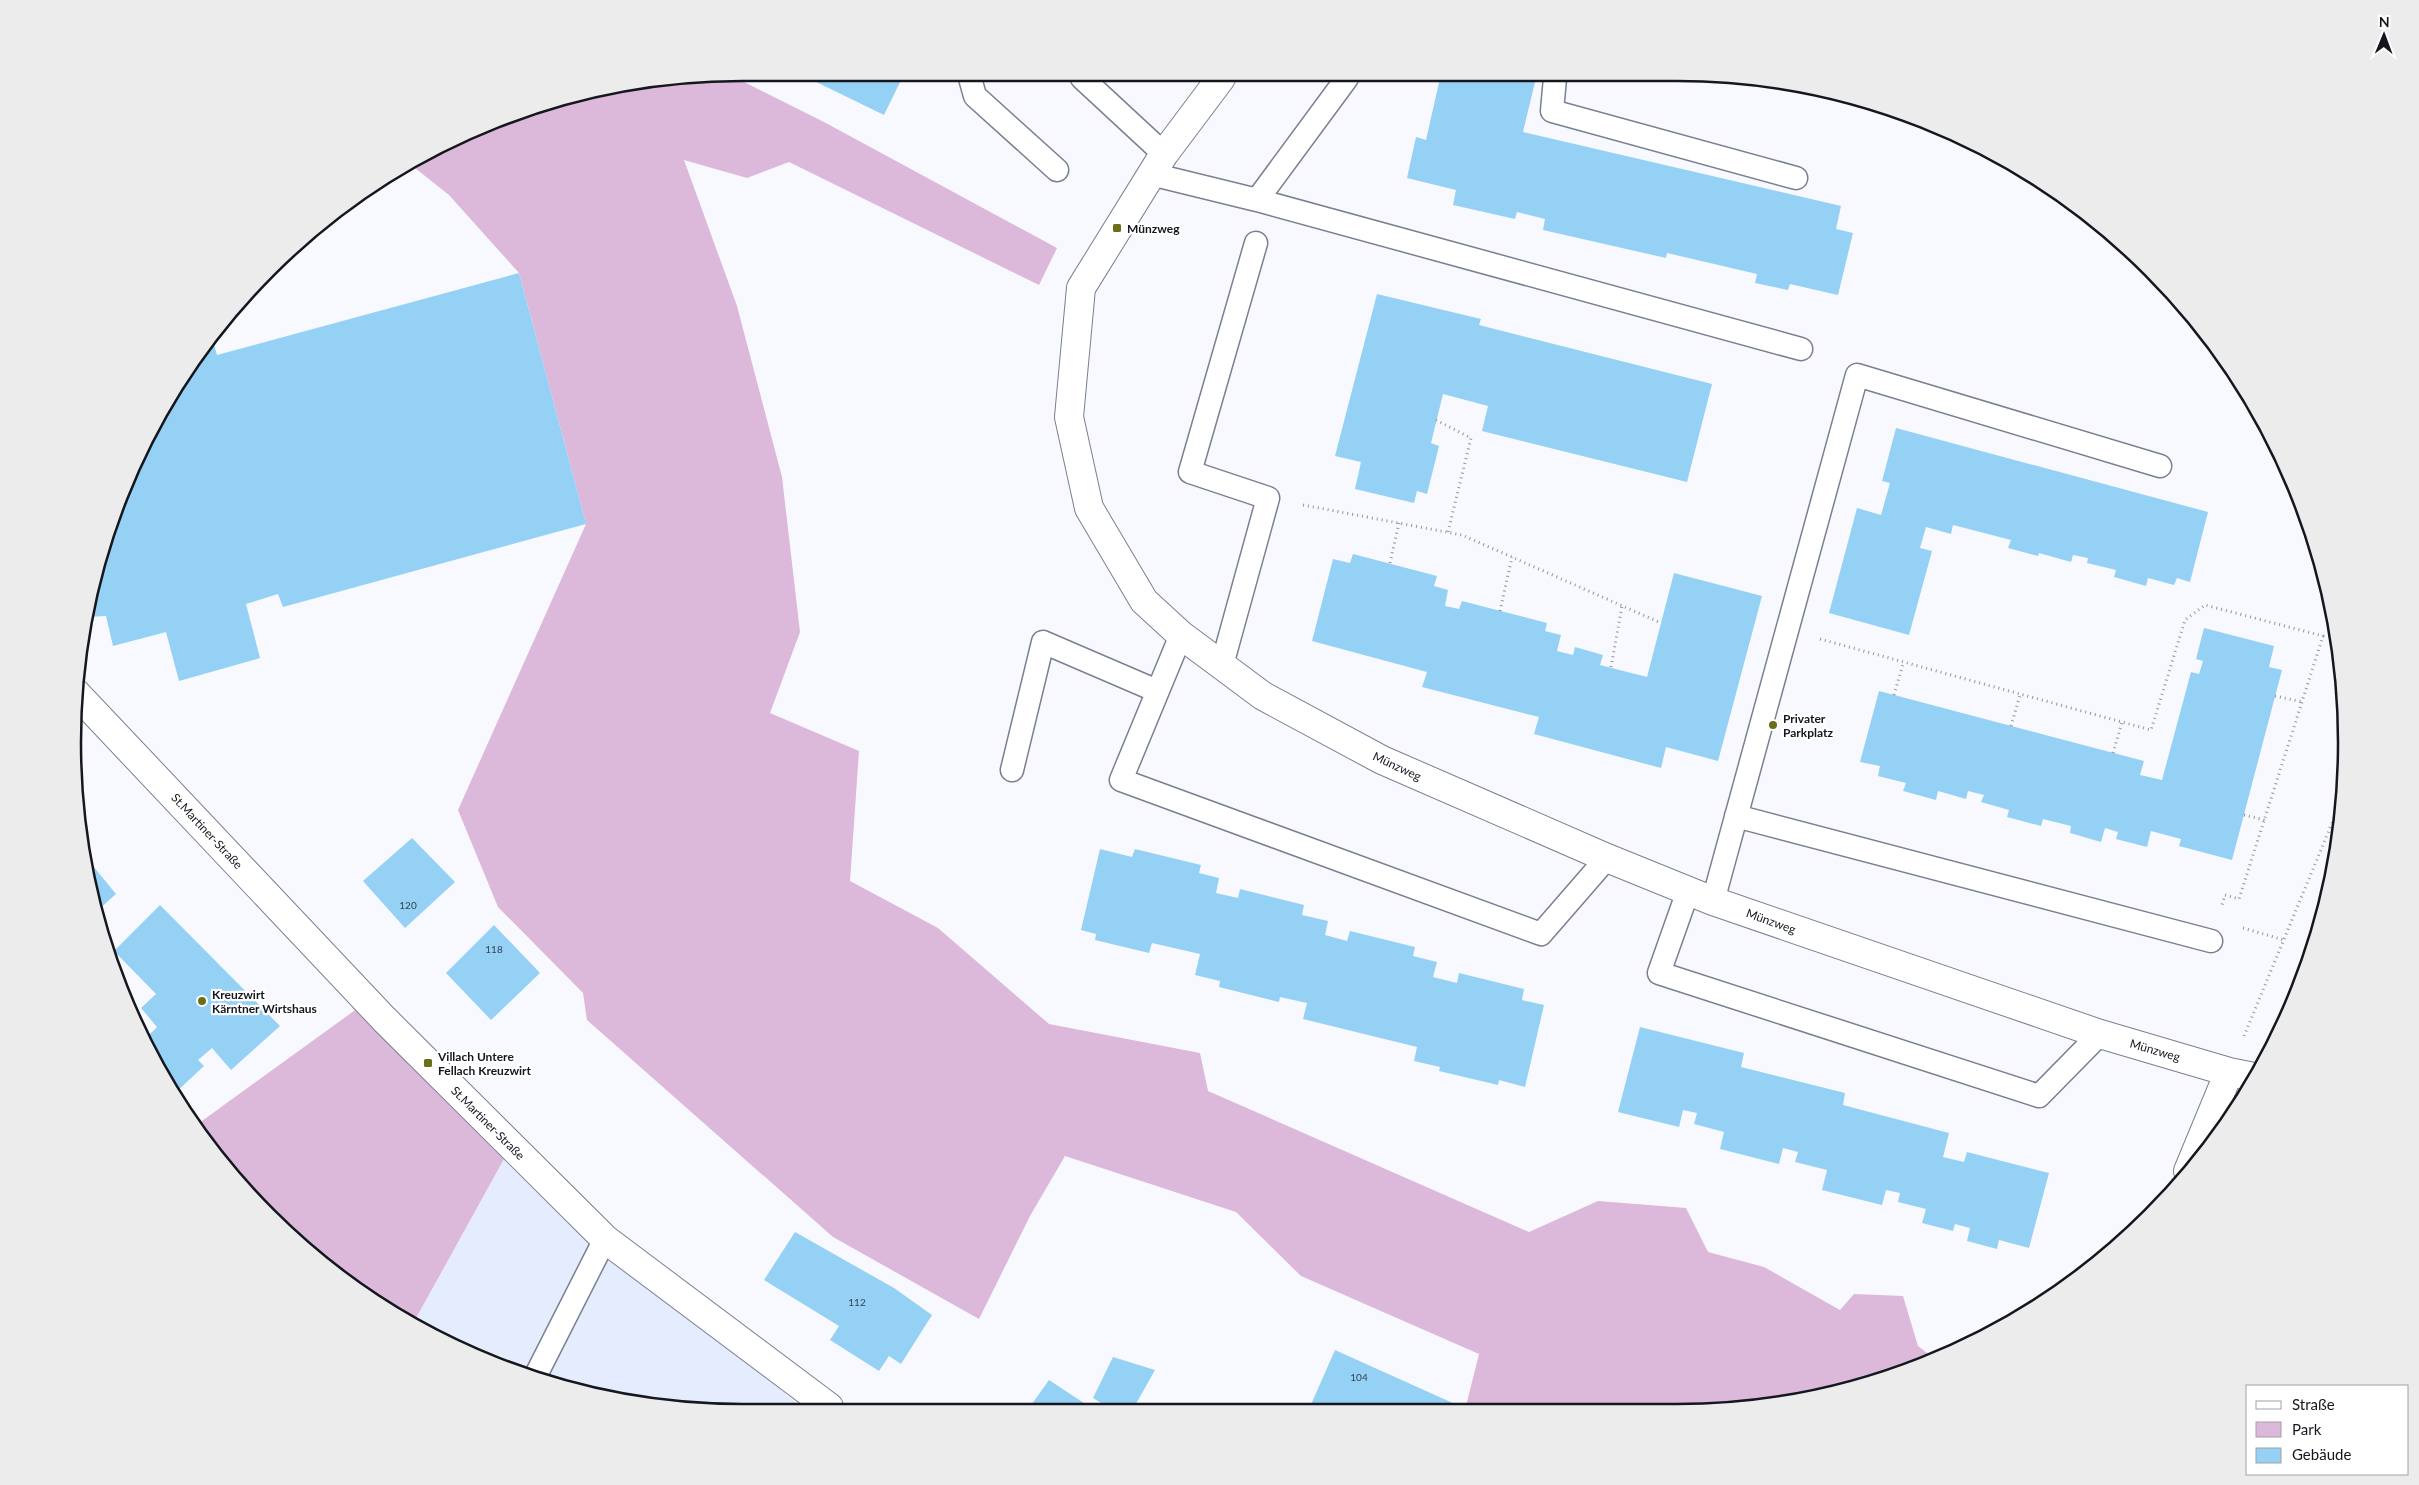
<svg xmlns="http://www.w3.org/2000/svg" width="2419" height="1485" font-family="Lato,sans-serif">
<rect width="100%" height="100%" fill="#f8f9fe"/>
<path fill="#e5ecfd" d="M504,1159l297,248h-146l-169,-45 -71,-42z"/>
<path fill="#dcb8da" d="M655,78h81l88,44 233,126 -18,37 -250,-123 -42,16 -63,-18 53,146 45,171 18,155 -30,81 89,38 -9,130 88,47 111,96 151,29 8,38 321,141 69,-31 88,7 22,44 56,15 76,43 14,-16 49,2 15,50 13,10 -81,34 -129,21 -256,-1 14,-56 -178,-78 -65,-64 -171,-56 -35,60 -51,103 -146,-82 -246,-217 -4,-27 -85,-86 -40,-97 128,-286 -67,-251 -70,-78 -39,-31 36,-22 81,-34z
M358,1008l146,151 -89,161 -80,-46 -66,-58 -74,-90z"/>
<path fill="#95d0f5" d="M808,78h94l-18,37z
M1440,78h96l-13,54 318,74 -5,23 17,4 -15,62 -48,-11 -2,6 -33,-7 2,-9 -90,-21 -1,5 -123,-28 2,-11 -28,-7 -2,7 -62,-14 3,-15 -49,-12 9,-41 10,3z
M519,273l67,251 -303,83 -5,-13 -32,10 14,54 -81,23 -13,-49 -53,14 -7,-30 -19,1 21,-90 78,-157 26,-32 5,17z
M1377,294l104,25 -2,6 233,59 -25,98 -205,-51 6,-25 -45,-12 -12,49 8,3 -12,48 -10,-3 -3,12 -59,-14 6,-27 -26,-6z
M1896,428l312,84 -18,70 -13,-4 -3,7 -26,-7 -2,8 -32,-9 2,-7 -29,-7 1,-5 -15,-3 -2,7 -32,-9 -1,3 -30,-8 3,-8 -58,-15 -2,9 -25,-7 -6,21 12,3 -23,84 -80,-22 28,-105 24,7 9,-32 -8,-2z
M1353,554l84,22 -3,10 14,4 -3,16 14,3 3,-8 85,22 -2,8 16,4 -4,16 16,4 2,-8 28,8 -3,10 47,12 27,-104 88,23 -44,165 -52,-14 -5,21 -127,-34 5,-17 -117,-30 5,-15 -115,-31 21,-82 17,4z
M2204,628l70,18 -5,21 13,3 -50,190 -53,-14 2,-7 -30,-8 -4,16 -31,-8 2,-7 -13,-4 -4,14 -31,-9 1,-7 -28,-7 -2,7 -34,-9 2,-7 -28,-8 3,-7 -16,-4 -2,8 -28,-8 -2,9 -33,-9 3,-8 -28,-7 2,-10 -20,-4 19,-71 265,70 -4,14 22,5 29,-108 8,2 4,-13 -7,-2z
M412,838l43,44 -50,46 -42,-47z
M1100,849l32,8 3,-8 66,16 -2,8 20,5 -3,15 22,5 2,-9 64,16 -2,10 26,6 -3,14 22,6 3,-10 65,16 -2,9 24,6 -4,15 24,6 2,-10 65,16 -2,11 22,5 -19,82 -26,-7 -1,5 -59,-14 1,-4 -26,-6 3,-14 -114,-28 4,-16 -27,-6 -1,5 -60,-15 1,-6 -25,-6 5,-21 -48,-11 -3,10 -54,-13 1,-6 -15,-4z
M84,855l32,39 -19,17z
M160,905l120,121 -49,44 -19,-22 -14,12 6,6 -29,27 -28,-56 10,-10 -16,-19 15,-14 -42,-43z
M494,925l46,48 -49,47 -45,-47z
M1640,1027l104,26 -3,14 104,26 -2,12 106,28 -6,24 21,5 3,-10 82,21 -20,75 -30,-8 -2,9 -30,-8 3,-13 -15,-4 -2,7 -31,-8 4,-14 -28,-7 2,-9 -14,-3 -4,15 -60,-15 5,-20 -32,-8 3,-10 -15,-4 -4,16 -59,-15 4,-17 -30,-8 3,-11 -14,-3 -4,17 -61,-15z
M795,1232l99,56 38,27 -31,49 -12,-8 -10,15 -49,-31 9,-14 -75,-46z
M1335,1350l120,54 -3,6 -143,-1z
M1113,1357l42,13 -22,39h-22l-18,-11z
M1049,1380l44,29 -64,-1z"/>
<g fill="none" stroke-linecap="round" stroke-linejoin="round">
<g stroke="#788092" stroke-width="25">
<path id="lane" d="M970,78l5,18 82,74
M1082,78l82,76
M1555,78l-3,33 244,67
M1151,174l106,26 544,149
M1257,200l90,-122
M1181,635l-60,145 420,154 66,-76
M1222,665l46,-167 -78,-26 66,-229
M1012,770l31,-128 114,49
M1736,816l475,125
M1688,891l-29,82 380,123 61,-62
M1713,901l144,-526 303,91
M536,1375l69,-136"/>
</g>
<g stroke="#788092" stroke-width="30">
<path id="street" d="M1221,78l-57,76 -83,134 -12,129 20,91 55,93 37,34 82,61 119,64 225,98 106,43 387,133 129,38 25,5
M76,693l308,326 221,220 224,168
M2188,1171l41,-99"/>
</g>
<path stroke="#93959b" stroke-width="3" stroke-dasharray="1 4" stroke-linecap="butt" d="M1436,420l35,18 -23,94
M1303,505l159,30 199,88
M1390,563l9,-40
M1500,611l12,-54
M2323,636l13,-1
M1820,639l331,91 34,-110 20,-15 118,31 -84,263 -14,-4 -4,13
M1611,667l11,-61
M1894,695l9,-31
M2275,696l28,6
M2011,726l9,-31
M2113,753l9,-31
M2244,815l21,5
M2243,928l41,12
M2244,1036l100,-242"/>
<use href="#lane" stroke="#fff" stroke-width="22"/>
<use href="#street" stroke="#fff" stroke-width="28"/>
</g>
<g fill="#6a7017" stroke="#fff" stroke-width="2">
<rect x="1112" y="223" width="10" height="10" rx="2.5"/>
<circle cx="1773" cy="725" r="5"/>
<circle cx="202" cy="1001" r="5"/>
<rect x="423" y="1058" width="10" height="10" rx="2.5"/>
</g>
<g text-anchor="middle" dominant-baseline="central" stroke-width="4.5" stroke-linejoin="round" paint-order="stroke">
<g font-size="10" fill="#344554">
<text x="408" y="905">120</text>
<text x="494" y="949">118</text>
<text x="857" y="1302">112</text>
<text x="1359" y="1377">104</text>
</g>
<g font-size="12" font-weight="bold" fill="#14171e" stroke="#fff" text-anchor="start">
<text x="1127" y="228">Münzweg</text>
<text x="1783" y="718">Privater<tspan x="1783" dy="14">Parkplatz</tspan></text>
<text x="212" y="994">Kreuzwirt<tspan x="212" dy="14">Kärntner Wirtshaus</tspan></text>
<text x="438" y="1056">Villach Untere<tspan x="438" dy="14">Fellach Kreuzwirt</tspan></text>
</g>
<g font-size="12" fill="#14171e" stroke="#fff">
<text transform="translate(1397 766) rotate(25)">Münzweg</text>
<text transform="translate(207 831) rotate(47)">St.Martiner-Straße</text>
<text transform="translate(1771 921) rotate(20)">Münzweg</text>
<text transform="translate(2155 1050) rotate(16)">Münzweg</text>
<text transform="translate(488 1123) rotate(45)">St.Martiner-Straße</text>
</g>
</g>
<path d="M0 0H2419V1485H0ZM742 81H1677A661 661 0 0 1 2338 742V743A661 661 0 0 1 1677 1404H742A661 661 0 0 1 81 743V742A661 661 0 0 1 742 81Z" fill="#ececed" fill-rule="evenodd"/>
<path fill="none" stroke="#14171e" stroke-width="2.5" d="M742 81H1677A661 661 0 0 1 2338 742V743A661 661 0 0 1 1677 1404H742A661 661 0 0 1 81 743V742A661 661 0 0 1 742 81Z"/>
<rect x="2246" y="1385" width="162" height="90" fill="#ffffff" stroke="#a1a2a5"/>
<rect x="2256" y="1401" width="25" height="8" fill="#ffffff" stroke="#a1a2a5"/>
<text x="2292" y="1410" font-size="15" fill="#14171e">Straße</text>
<rect x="2256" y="1422" width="25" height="15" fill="#dcb8da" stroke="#a1a2a5"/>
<text x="2292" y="1435" font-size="15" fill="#14171e">Park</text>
<rect x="2256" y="1448" width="25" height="15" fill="#95d0f5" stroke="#a1a2a5"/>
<text x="2292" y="1460" font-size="15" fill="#14171e">Gebäude</text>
<g transform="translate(2384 35) rotate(1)" stroke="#ffffff" stroke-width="4" paint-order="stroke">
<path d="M0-4L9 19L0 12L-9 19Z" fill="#14171e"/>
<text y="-8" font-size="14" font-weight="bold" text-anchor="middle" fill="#14171e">N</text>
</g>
</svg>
